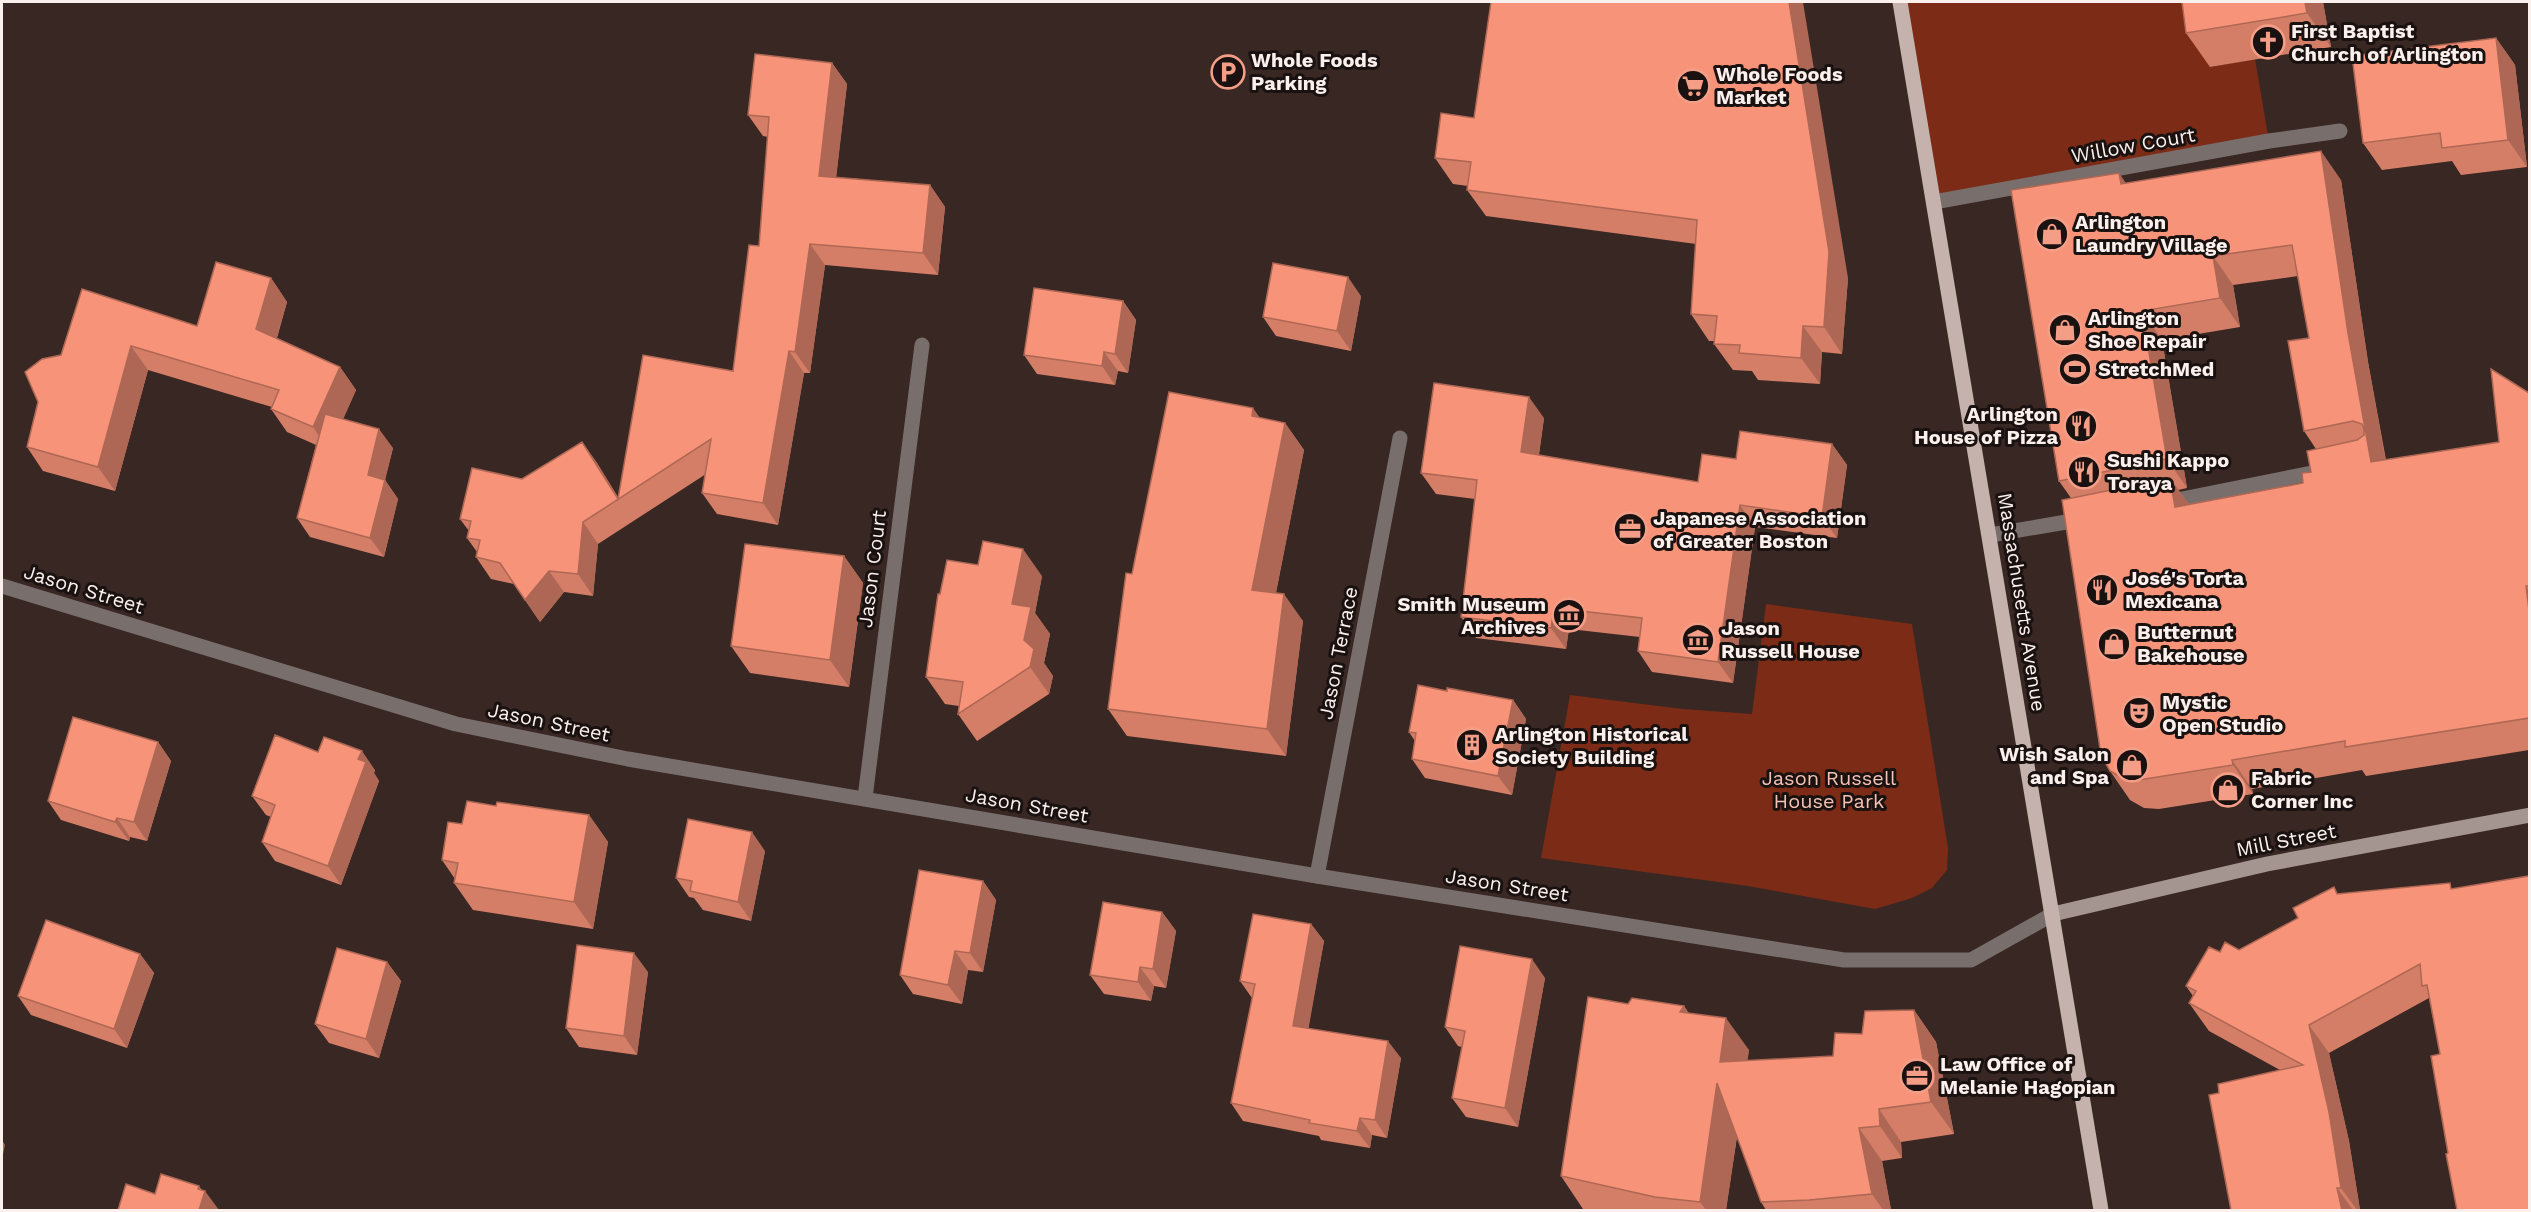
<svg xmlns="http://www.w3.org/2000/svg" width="2531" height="1212" font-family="'Work Sans',sans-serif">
<rect width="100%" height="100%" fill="#382723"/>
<path fill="#7c2c16" d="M1900,2h299l11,65 45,-8 14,82 -335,61z
M1766,604l146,20 36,224 -1,22 -15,18 -20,10 -37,11 -127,-23 -207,-28 29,-163 113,14 69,5z"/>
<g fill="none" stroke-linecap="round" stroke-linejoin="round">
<path stroke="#786f6d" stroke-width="15" d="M1934,202l335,-61 71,-10
M2167,502l155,-31
M1990,535l94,-16
M865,798l57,-453
M1317,876l83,-438"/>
<path stroke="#786f6d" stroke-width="15" d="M2,586l454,138 172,35 689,117 527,84h127l82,-46"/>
<path stroke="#a49591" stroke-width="15" d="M2053,914l214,-50 263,-49"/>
<path stroke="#c5b2ad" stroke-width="15" d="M1900,2l201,1208"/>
</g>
<path fill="#d47e67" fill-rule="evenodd" d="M2323,2l8,45 -121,20 -24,-34z
M2496,38l19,27 12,102 -66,8 -9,-14 -70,9 -19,-27z
M832,63l15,21 -11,93 94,8 15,22 -7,68 -113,-10 -15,108h-6l-26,152 -61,-11 -15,-21 4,-19 -108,70 -5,52 -29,-4 -24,30 -26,-38 -23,-5 -15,-22 1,-5 -10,-14 2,-7 -9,-12 62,-40 60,-37 15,21 21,34 115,-126 26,-125 9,-109 -5,-1 -15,-21z
M1441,113l407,165 -6,76 -20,-2 -2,32 -62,-4 -6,-9 -19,-1 -19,-26 1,-3h-6l-18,-27 5,-70 -210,-28 -19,-26 1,-4 -15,-2 -18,-26z
M2341,180l27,182 18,98 113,-18 30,-49v357l-163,26 -4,-6 -110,19 1,5 -94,15 -15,-1 -14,-8 -20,-29 -39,-273 -12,-17 67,-298zM2298,276l11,62 -5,93 12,18 -5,23 -8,11 -114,21 -11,-14 9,-2 -25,-148 78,-13 -7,-42z
M271,278l16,24 -10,36 63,29 16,23 -13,29 50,29 -8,32 13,19 -14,58 -74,-20 -13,-19 19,-73 -29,-13 -16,-23 1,-2 -124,-37 -33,121 -72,-20 -16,-24 34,-92 136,-29z
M1361,296l-10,55 -75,-15 -13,-19z
M1123,301l13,19 -8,53 -10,-2 -3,14 -78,-11 -13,-19z
M1260,418l25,5 19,27 -28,143 27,28 -17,135 -159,-20 -19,-27 24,-135z
M1544,418l-5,37 159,27 38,-23 96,-15 15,21 -10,73 -82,-11 -22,156 -81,-11 -14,-21 2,-14 -71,-8 -3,20 -90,-11 -15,-21 14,-118 -39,-5 -15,-21z
M844,556l19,27 -14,104 -99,-14 -19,-27z
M1042,576l-7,37 15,21 -6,29 9,13 -4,18 -72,47 -19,-27 1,-8 -14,-2 -19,-27z
M1447,691l66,9 13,19 -14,76 -87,-17 -13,-19 3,-18 -6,-9z
M158,742l13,19 -24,80 -17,-4 -1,4 -68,-21 -13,-19z
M318,752l57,18 -1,3 5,8 -38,104 -66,-24 -13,-19 9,-25 -5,-2 -14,-19z
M496,806l93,9 19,27 -15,87 -120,-19 -19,-27 1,-4 -13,-19 20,-36z
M765,851l-14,70 -48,-11 -9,-12 -5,-1 -13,-19z
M983,881l13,19 -13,72 -15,-2 -6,34 -49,-10 -13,-19z
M2450,883l-2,270 -8,-99 -11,-56 -100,55 20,88 11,69h-129l-12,-117 61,-23 -71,-39 -20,-28 4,-7 -7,-10 34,-34 19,-2 59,-32 36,-31 4,7z
M1162,912l14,19 -10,57 -12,-2 -3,15 -47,-7 -14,-19z
M1311,924l13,17 -16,87 93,30 -14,80 -15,-3 -2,13 -49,-8 -2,-4 -76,-15 -12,-18 21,-105 -12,-17z
M140,954l14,19 -27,75 -96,-33 -13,-19z
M387,962l14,19 -22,77 -50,-15 -14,-19z
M648,972l-11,83 -58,-8 -13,-19z
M1545,978l-27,149 -52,-10 -14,-19 10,-51 -4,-1 -13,-19z
M1628,1004l56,2 5,8 60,36 -2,11 86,-5 29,-22 52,-24 22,32 18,92 -53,8 1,16 -20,3 9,49h-125l-5,-8 -24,-65 -11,73h-134l-9,-1 -22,-33z"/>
<path fill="#ad6754" d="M1789,2h14l45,276 -6,76 -18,-27z
M2305,2h18l8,45 -24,-34z
M2496,38l19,27 12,102 -19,-27z
M832,63l15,21 -13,113 -15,-21z
M2321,151l20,29 27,182 23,129 -20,-29 -23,-129z
M2119,173l20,29 -18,-18z
M930,185l15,22 -7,68 -15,-22z
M810,244l15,21 -15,108 -15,-21z
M2213,256l20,29 7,42 -20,-29z
M1348,277l13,19 -10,55 -14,-20z
M271,278l16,24 -15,51 -16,-24z
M1123,301l13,19 -8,53 -13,-19z
M2142,311l20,29 25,148 -20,-29z
M1803,326l19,26 -2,32 -19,-26z
M131,346l17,24 -33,121 -17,-24z
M789,351l15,22 -26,152 -15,-22z
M1104,352l14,19 -3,14 -13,-19z
M340,367l16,23 -27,61 -16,-24z
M1529,397l15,21 -8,55 -15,-21z
M1253,408l19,27 -20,-19z
M1285,423l19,27 -33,167 -19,-27z
M379,429l14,19 -12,46 -13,-19z
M582,442l15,21 22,36h-1z
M1832,444l15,21 -10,73 -15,-21z
M2170,478l21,29h-16z
M385,480l13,19 -14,58 -14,-19z
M1740,505l15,22 -22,156 -15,-21z
M583,522l15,22 -5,52 -15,-22z
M1023,549l19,27 -7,37 15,21 -6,29 9,13 -4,18 -19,-27 -18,-63z
M844,556l19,27 -14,104 -19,-27z
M549,571l15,21 -24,30 -15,-22z
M2526,586l3,6v18z
M1284,594l19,27 -17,135 -19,-27z
M1554,608l15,21 -3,20 -15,-21z
M1513,700l13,19 -14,76 -14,-19z
M158,742l13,19 -24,80 -13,-19z
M362,751l13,19 -1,3 5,8 -38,104 -13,-19 30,-107z
M2232,760l20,29 1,5 -20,-29z
M589,815l19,27 -15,87 -19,-27z
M117,818l13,19 -1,4 -14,-19z
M752,832l13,19 -14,70 -13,-19z
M983,881l13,19 -13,72 -13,-19z
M1162,912l14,19 -10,57 -13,-19z
M1311,924l13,17 -18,102 -13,-17z
M955,951l13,19 -6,34 -14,-19z
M634,953l14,19 -11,83 -13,-19z
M140,954l14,19 -27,75 -13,-19z
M1532,959l13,19 -27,149 -13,-19z
M387,962l14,19 -22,77 -13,-19z
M1140,967l14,19 -3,15 -13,-19z
M1684,1006l23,32 -27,-26z
M1914,1010l22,32 18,92 -23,-32z
M1726,1018l23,32 -6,44 -23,-32z
M2309,1025l20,28 20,88 11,69h-3l-16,-22z
M1388,1041l13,17 -14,80 -12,-18z
M1717,1083l23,32 -14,95h-20l-6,-8z
M1879,1109l22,33 1,16 -22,-32z
M1360,1118l12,17 -2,13 -13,-17z
M1859,1128l23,33 9,49h-8l-11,-16z
M2,1140l3,5 -3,14z
M199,1186l6,8v-3l14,19h-20l-1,-21z
M2337,1188l16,22h-11z"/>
<path fill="#f79378" stroke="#ad6754" stroke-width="1.5" d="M1491,2h298l40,250 -5,75 -21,-1 -2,32 -62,-5 1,-8 -26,-1 3,-28 -26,-2 6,-94 -230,-30 4,-28 -36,-4 6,-45 33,5z
M2182,2h123l2,11 -121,20z
M2496,38l12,102 -66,8 -2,-15 -77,10 -11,-87z
M755,54l77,9 -13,113 111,9 -7,68 -113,-9 -15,108 -6,-1 -26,152 -61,-10 9,-54 -128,83 -5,52 -29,-3 -24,29 -25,-37 -24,-6 4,-17 -13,-2 4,-17 -11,-2 12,-51 50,11 60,-37 36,57 25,-144 90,16 16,-126 10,1 10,-129 -21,-2z
M2321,151l27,182 23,129 128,-20 -8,-73 38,24v193h-3l3,24v108l-184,29v-6l-113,19 1,5 -94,15 -15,-1 -14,-8 -9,-16 -39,-255 108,-22 5,29 128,-24 -1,-10 9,-1 -4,-21 50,-11 7,-5v-6l-2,-5 -9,-3 -49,10 -16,-90 21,-3 -17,-93 -79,11 7,42 -78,13 25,148 -108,22 -48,-291 108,-17 2,11z
M216,262l55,16 -15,51 84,38 -27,60 -42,-18 8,-19 -148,-44 -33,121 -71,-20 11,-45 -13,-30 17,-13 19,-4 21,-66 115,37z
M1273,263l75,14 -11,54 -74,-14z
M1034,288l89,13 -8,53 -11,-2 -2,14 -78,-11z
M1434,383l95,14 -8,55 177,30 4,-28 34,5 4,-28 92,13 -10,73 -82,-12 -22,157 -80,-11 4,-33 -88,-10 -3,20 -90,-11 16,-137 -56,-7z
M1169,392l84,16 -1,8 33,7 -33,167 32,4 -17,135 -159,-20 18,-136 6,1z
M325,414l54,15 -11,46 17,5 -15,58 -73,-20z
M983,541l40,8 -11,55 19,3 -7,33 10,9 -4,18 -72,47 5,-32 -37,-5 12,-83h2l7,-34 31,5z
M745,544l99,12 -14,104 -99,-14z
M1418,685l29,6v-3l66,12 -15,76 -86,-17 4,-26 -7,-1z
M73,717l85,25 -24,80 -17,-4 -2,4 -67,-21z
M275,735l43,17 6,-15 38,14 -4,8 8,3 -38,104 -66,-24 13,-37 -23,-9z
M467,801l29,5 1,-4 92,13 -15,87 -120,-19 4,-20 -16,-3 6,-38 14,2z
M688,819l64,13 -14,70 -48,-11 2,-10 -16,-3z
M919,870l64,11 -13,72 -15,-2 -7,34 -48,-10z
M2529,876v334h-72l-11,-56 2,-1 -17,-97 9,-2 -13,-69 -5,1 -2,-22 -111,61 20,87 12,76h-4l5,22h-111l-22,-115 10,-2 -1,-9 85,-19 -114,-62 7,-12 -10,-5 23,-39 11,5 5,-10 14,8 59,-32 -5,-10 41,-21 3,7 113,-11 1,6z
M1103,902l59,10 -9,57 -13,-2 -2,15 -48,-7z
M1253,914l58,10 -18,102 95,15 -13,79 -15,-2 -3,13 -48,-8 1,-3 -79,-17 24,-119 -15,-3z
M46,920l94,34 -26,75 -96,-33z
M577,945l57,8 -10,83 -58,-8z
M1460,946l72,13 -27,149 -53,-10 13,-67 -20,-4z
M337,948l50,14 -21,77 -51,-15z
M1588,997l40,7 4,-6 52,8 -4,6 46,6 -6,44 113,-6 2,-23 27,1 3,-23 49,-1 17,92 -52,7 1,17 -21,2 13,66 -63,6 -48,2 -44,-119 -17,119 -45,-5 -94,-21z
M161,1174l38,12 -1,3 7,2 -6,19h-81l8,-26 29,10z"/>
<defs>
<g id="church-ring" transform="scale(1.725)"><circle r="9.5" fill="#1a1210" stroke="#f49e87" stroke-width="1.5"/><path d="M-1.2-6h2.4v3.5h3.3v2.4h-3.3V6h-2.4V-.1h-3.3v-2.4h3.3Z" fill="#f49e87"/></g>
<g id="parking-ring" transform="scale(1.725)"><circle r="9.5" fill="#1a1210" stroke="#f49e87" stroke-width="1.5"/><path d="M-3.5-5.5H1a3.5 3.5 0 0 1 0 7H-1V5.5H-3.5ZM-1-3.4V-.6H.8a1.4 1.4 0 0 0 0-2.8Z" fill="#f49e87"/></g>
<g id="supermarket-ring" transform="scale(1.725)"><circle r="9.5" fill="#1a1210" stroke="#f49e87" stroke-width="1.5"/><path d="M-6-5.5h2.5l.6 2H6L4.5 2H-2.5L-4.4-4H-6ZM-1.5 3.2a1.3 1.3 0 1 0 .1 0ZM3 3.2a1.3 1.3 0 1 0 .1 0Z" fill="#f49e87"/></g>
<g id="shop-ring" transform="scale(1.725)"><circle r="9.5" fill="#1a1210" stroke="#f49e87" stroke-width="1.5"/><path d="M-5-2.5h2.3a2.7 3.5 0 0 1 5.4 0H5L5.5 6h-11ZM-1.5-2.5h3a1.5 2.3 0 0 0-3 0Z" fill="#f49e87"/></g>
<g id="stadium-ring" transform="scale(1.725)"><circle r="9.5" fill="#1a1210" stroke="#f49e87" stroke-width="1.5"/><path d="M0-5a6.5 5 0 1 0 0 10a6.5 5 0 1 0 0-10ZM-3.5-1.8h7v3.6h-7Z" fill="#f49e87"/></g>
<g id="restaurant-ring" transform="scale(1.725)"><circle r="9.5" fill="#1a1210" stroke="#f49e87" stroke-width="1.5"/><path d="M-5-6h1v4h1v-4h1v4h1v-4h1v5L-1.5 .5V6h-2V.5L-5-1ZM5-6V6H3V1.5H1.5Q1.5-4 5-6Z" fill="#f49e87"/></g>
<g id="office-ring" transform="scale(1.725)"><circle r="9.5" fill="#1a1210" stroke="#f49e87" stroke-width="1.5"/><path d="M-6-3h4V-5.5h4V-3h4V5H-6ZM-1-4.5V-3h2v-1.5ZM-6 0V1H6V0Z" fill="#f49e87"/></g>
<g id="museum-ring" transform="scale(1.725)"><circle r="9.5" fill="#1a1210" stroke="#f49e87" stroke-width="1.5"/><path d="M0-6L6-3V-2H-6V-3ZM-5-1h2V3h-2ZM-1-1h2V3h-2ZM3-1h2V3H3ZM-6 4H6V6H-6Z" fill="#f49e87"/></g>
<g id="theatre-ring" transform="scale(1.725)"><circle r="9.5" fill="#1a1210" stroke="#f49e87" stroke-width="1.5"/><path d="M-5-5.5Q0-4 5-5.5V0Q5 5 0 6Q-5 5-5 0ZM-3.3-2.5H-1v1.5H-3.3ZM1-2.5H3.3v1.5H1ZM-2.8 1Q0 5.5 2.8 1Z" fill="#f49e87"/></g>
<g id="building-ring" transform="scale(1.725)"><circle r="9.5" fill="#1a1210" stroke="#f49e87" stroke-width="1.5"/><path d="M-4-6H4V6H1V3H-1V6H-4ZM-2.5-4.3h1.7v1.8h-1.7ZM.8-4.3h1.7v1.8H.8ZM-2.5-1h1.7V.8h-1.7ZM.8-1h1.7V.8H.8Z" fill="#f49e87"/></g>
</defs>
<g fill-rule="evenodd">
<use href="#church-ring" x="2268" y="42"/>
<use href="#parking-ring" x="1228" y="72"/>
<use href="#supermarket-ring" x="1693" y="86"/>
<use href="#shop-ring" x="2052" y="234"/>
<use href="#shop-ring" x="2065" y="330"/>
<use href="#stadium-ring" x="2075" y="369"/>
<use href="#restaurant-ring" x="2081" y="426"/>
<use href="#restaurant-ring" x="2084" y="472"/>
<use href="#office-ring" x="1630" y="529"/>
<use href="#restaurant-ring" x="2102" y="590"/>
<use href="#museum-ring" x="1569" y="615"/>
<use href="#museum-ring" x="1698" y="640"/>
<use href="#shop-ring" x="2114" y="644"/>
<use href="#theatre-ring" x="2139" y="713"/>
<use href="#building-ring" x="1472" y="745"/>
<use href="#shop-ring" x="2132" y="765"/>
<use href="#shop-ring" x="2228" y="790"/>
<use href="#office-ring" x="1917" y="1076"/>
</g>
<g text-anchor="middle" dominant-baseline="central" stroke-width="6" stroke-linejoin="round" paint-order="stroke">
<g font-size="20" font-weight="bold" fill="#fcf0ec" stroke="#1a1210" text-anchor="start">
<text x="2291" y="31">First Baptist<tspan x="2291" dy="23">Church of Arlington</tspan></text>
<text x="1251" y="60">Whole Foods<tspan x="1251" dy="23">Parking</tspan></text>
<text x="1716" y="74">Whole Foods<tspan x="1716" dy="23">Market</tspan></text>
<text x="2075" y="222">Arlington<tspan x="2075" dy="23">Laundry Village</tspan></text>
<text x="2088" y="318">Arlington<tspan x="2088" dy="23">Shoe Repair</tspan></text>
<text x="2098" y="369">StretchMed</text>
<text x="2058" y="414" text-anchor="end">Arlington<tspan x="2058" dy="23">House of Pizza</tspan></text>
<text x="2107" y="460">Sushi Kappo<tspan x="2107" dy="23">Toraya</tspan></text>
<text x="1653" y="518">Japanese Association<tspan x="1653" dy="23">of Greater Boston</tspan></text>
<text x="2125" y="578">José's Torta<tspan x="2125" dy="23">Mexicana</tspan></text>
<text x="1546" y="604" text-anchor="end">Smith Museum<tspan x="1546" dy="23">Archives</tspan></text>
<text x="1721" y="628">Jason<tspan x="1721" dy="23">Russell House</tspan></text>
<text x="2137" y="632">Butternut<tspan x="2137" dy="23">Bakehouse</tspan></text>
<text x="2162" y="702">Mystic<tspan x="2162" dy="23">Open Studio</tspan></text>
<text x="1495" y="734">Arlington Historical<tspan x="1495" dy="23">Society Building</tspan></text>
<text x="2109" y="754" text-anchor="end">Wish Salon<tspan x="2109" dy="23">and Spa</tspan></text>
<text x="2251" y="778">Fabric<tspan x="2251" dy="23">Corner Inc</tspan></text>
<text x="1940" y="1064">Law Office of<tspan x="1940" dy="23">Melanie Hagopian</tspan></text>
</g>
<g font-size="20" fill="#fcf0ec" stroke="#1a1210">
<text transform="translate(2133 145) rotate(-10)">Willow Court</text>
<text transform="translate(872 569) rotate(-83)">Jason Court</text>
<text transform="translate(84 589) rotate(17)">Jason Street</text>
<text transform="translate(2022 602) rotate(81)">Massachusetts Avenue</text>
<text transform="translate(1338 653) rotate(-79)">Jason Terrace</text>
<text transform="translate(549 722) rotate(12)">Jason Street</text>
<text transform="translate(1027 805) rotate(10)">Jason Street</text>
<text transform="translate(2286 840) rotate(-11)">Mill Street</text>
<text transform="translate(1507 885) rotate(9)">Jason Street</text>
</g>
<g font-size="20" fill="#f4c1b2" stroke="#1a1210">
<text x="1829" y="778">Jason Russell<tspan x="1829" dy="23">House Park</tspan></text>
</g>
</g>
<rect width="2531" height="1212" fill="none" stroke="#fcf0ec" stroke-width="6"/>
</svg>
